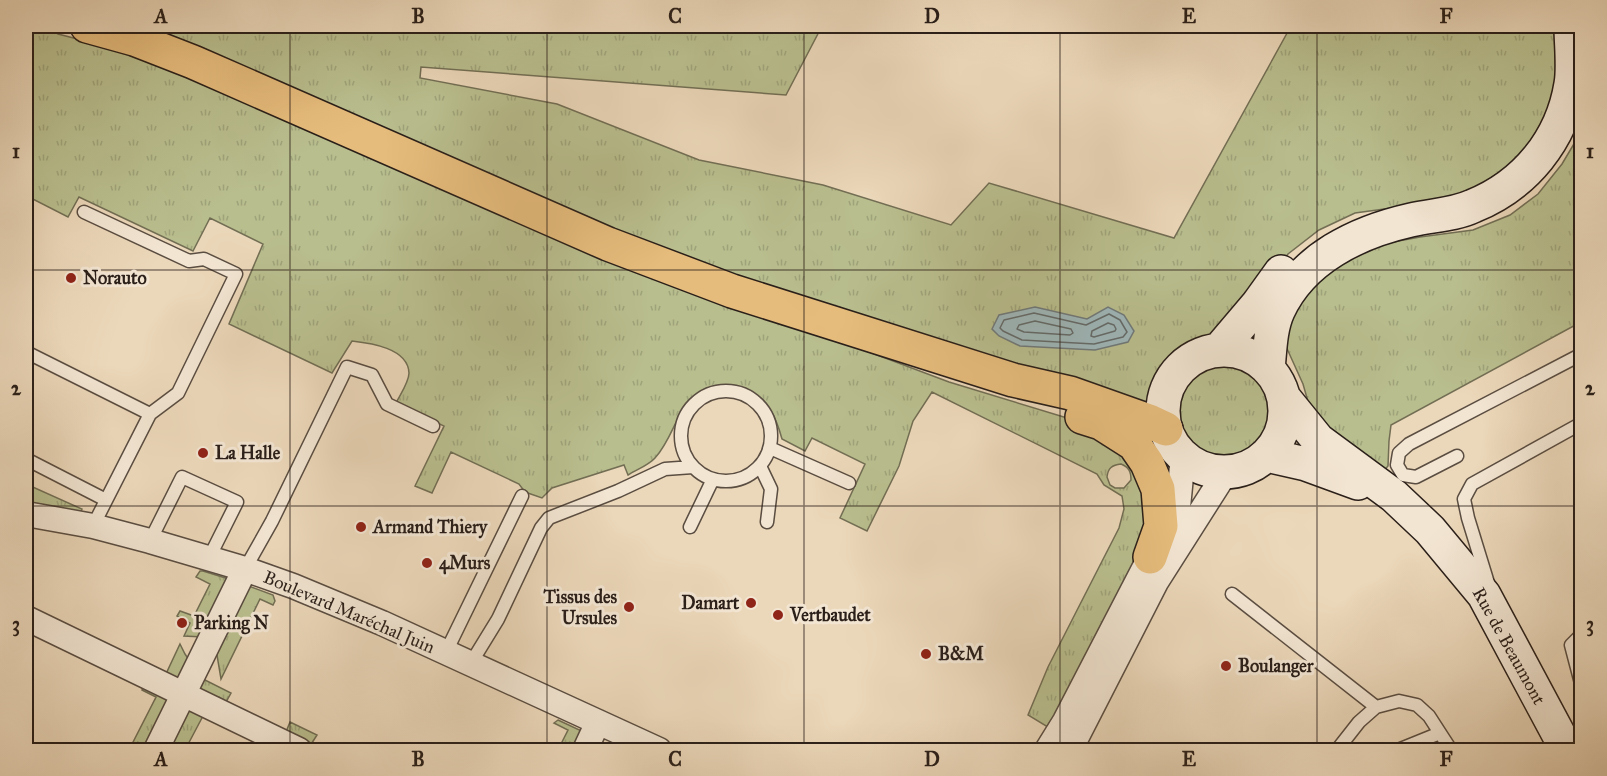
<svg xmlns="http://www.w3.org/2000/svg" width="1607" height="776" font-family="'IM FELL Great Primer',serif">
<defs>
<pattern id="grass-tufts" width="24" height="20" patternUnits="userSpaceOnUse" patternTransform="scale(1.5)"><rect width="24" height="20" fill="#b9be8e"/><path d="M3 7l-1-3M5 7V3M7 7l1-3M15 17l-1-3M17 17v-4M19 17l1-3" fill="none" stroke="#9fa37a"/></pattern>
</defs>
<rect width="100%" height="100%" fill="#ebd7b9"/>
<filter id="stains"><feTurbulence type="fractalNoise" baseFrequency=".00333" numOctaves="4"/><feColorMatrix values="0 0 0 0 .2 0 0 0 0 .09 0 0 0 0 .02 0 0 0 .5 -.17"/></filter>
<radialGradient id="worn" r=".72"><stop offset=".6" stop-color="#630" stop-opacity="0"/><stop offset="1" stop-color="#630" stop-opacity=".3"/></radialGradient>
<path fill="url(#grass-tufts)" stroke="#726e54" stroke-width="1.5" fill-rule="evenodd" d="M26,26l22,1 10,7 39,10 60,21 555,228 237,89 151,46 39,35 8,80 -96,186 -23,-14 20,-48 71,-139 5,-19 -2,-13 -18,-11 -7,-11 -165,-82 -19,29 -14,45 -32,65 -27,-13 25,-54 -53,-26 -7,13 -23,-12c-6,-22 -14,-40 -36,-50 -11,-5 -20,-5 -31,-3 -38,8 -37,47 -60,72 -6,7 -19,12 -27,17l-4,-10 -72,23 -10,10 -17,-6 -6,-8 -68,-32 -19,41 -17,-7 29,-60 -48,-23c4,-8 13,-21 13,-30 -1,-25 -39,-30 -57,-32l-20,32 -103,-49 34,-80 -53,-26 -17,33 -114,-54 -11,20 -41,-21 -1,2zM1121,464c8,3 10,8 10,16l-7,8h-9l-5,-3 -3,-8c1,-9 5,-12 14,-13z
M130,26h692l-36,69 -365,-28 -1,11 137,26 142,56 124,25 128,40 38,-42 185,55 117,-212h263l2,55 -11,41 -23,36 -64,41 -103,14 -36,17 -31,24 -57,72 -15,8 -34,12 -16,17 -10,14 -6,17 -3,15 -467,-150z
M1581,132v190l-190,103 -2,16 -1,25 -6,7 -71,-61 -8,-28 -19,-42 17,-46 29,-31 36,-18 54,-10 53,-7 37,-15 28,-21 24,-30z
M1175 411a48 48 0 1 1 96 0a48 48 0 1 1-96 0Z
M26,484l56,25 -3,6 -53,-10z
M200,571h3l29,9 -29,57 -19,-1 6,-13 -13,-7 3,-5 14,5 16,-32 -14,-7z
M243,584l30,11 2,6 -2,4 -13,-6 -39,80 -6,-36z
M180,644l5,10 6,9 -10,21 -16,-8z
M199,677l32,16 -5,9 -33,-12z
M143,686l28,13 -23,51h-19l27,-53 -14,-7z
M186,709l17,7 -18,34h-21z
M558,720l30,14 -11,16h-19l10,-20 -14,-7z
M290,722l27,13 -7,11 -24,-14z"/>
<path fill="#9eb7ba" stroke="#707a7a" stroke-width="1.5" d="M1035,307l52,12 21,-12 16,8 10,16 -6,11 -33,8 -75,-4 -21,-10 -7,-7 7,-14z"/>
<g fill="none" stroke-linecap="round" stroke-linejoin="round">
<path stroke="#646b6a" stroke-width="1.5" d="M1034,313l52,12 23,-11 11,6 7,12 -4,5 -29,7 -72,-4 -19,-9 -3,-3 4,-8z
M1035,321l36,8 2,4 -3,2 -46,-3 -7,-3 2,-4z
M1108,323l6,2 2,4 -1,2 -21,6 -3,-1 1,-5z"/>
<g stroke="#5a4d41" stroke-width="15">
<path id="lane" d="M84,212l105,49 15,-2 32,15 -58,119 -28,21 -57,112
M26,352l124,62
M681 436a45 45 0 1 1 90 0a45 45 0 1 1-90 0Z
M770,448l79,35
M1457,456l-41,21 -13,-2 -6,-10 2,-12 10,-9 173,-90
M26,459l80,41
M760,466l11,23 -4,33
M690,527l23,-48
M150,541l32,-64 55,25 -28,56
M245,569l27,-48 75,-154 25,8 15,29 46,22
M1488,583l-20,-65 -4,-19 8,-15 110,-61
M1232,594l144,113
M1582,634l-11,11 11,42
M446,652l76,-156
M471,663l27,-44 43,-91 8,-10 69,-27 47,-22 28,-2
M1337,750l22,-28 17,-15 23,-6 18,4 12,11 22,34
M1398,750l42,-17"/>
</g>
<g stroke="#5a4d41" stroke-width="27">
<path id="street" d="M26,514l67,12 57,15 95,28 48,17 89,37 277,127
M26,618l273,132
M156,750l89,-181
M585,750l13,-28
M1047,750l18,-29 85,-164 17,-22 11,-28 5,-51
M1070,750l86,-168 70,-110"/>
</g>
<g stroke="#2a1f19" stroke-width="36">
<path id="secondary" d="M1219,350l39,-46 23,-32
M1163 411a61 61 0 1 1 122 0a61 61 0 1 1-122 0Z
M1268,369c2,-19 2,-40 10,-58 24,-53 80,-79 133,-91 21,-5 43,-5 62,-14 52,-21 89,-66 98,-122 3,-16 0,-41 0,-58
M1284,398l34,42 76,56 36,34 54,65 83,155
M1267,455l39,9 52,19"/>
</g>
<g stroke="#2a1f19" stroke-width="36">
<path id="highway" d="M87,26l47,13 59,23 415,182 124,47 281,89 57,13 79,28 17,8
M1082,417l19,6 33,21 13,19 11,26 3,37 -11,31"/>
</g>
<use href="#lane" stroke="#f2e5d2" stroke-width="12"/>
<use href="#street" stroke="#f2e5d2" stroke-width="24"/>
<use href="#secondary" stroke="#f2e5d2" stroke-width="33"/>
<use href="#highway" stroke="#e6bc7c" stroke-width="33"/>
</g>
<path fill="none" stroke="#2a1f19" stroke-width="1.5" stroke-opacity="0.55" d="M290,26v724M547,26v724M804,26v724M1060,26v724M1317,26v724M26,270h1556M26,506h1556"/>
<g fill="#8f2418" stroke="#f2e5d2" stroke-width="2">
<circle cx="71" cy="278" r="6"/>
<circle cx="203" cy="453" r="6"/>
<circle cx="361" cy="527" r="6"/>
<circle cx="427" cy="563" r="6"/>
<circle cx="751" cy="603" r="6"/>
<circle cx="629" cy="607" r="6"/>
<circle cx="778" cy="615" r="6"/>
<circle cx="182" cy="623" r="6"/>
<circle cx="926" cy="654" r="6"/>
<circle cx="1226" cy="666" r="6"/>
</g>
<g text-anchor="middle" dominant-baseline="central" stroke-width="6" stroke-linejoin="round" paint-order="stroke">
<g font-size="18" font-weight="bold" fill="#2a1f19" stroke="#f2e5d2" text-anchor="start">
<text x="83" y="278">Norauto</text>
<text x="215" y="453">La Halle</text>
<text x="373" y="527">Armand Thiery</text>
<text x="439" y="563">4Murs</text>
<text x="617" y="597" text-anchor="end">Tissus des<tspan x="617" dy="21">Ursules</tspan></text>
<text x="739" y="603" text-anchor="end">Damart</text>
<text x="790" y="615">Vertbaudet</text>
<text x="194" y="623">Parking N</text>
<text x="938" y="654">B&amp;M</text>
<text x="1238" y="666">Boulanger</text>
</g>
<g font-size="18" fill="#2a1f19" stroke="#f2e5d2">
<text transform="translate(349 612) rotate(23)">Boulevard Maréchal Juin</text>
<text transform="translate(1509 646) rotate(61)">Rue de Beaumont</text>
</g>
</g>
<rect width="1607" height="776" fill="none" stroke="#ebd7b9" stroke-width="66"/>
<rect x="33" y="33" width="1541" height="710" fill="none" stroke="#2a1f19" stroke-width="2"/>
<g font-size="20" text-anchor="middle" font-weight="bold" fill="#2a1f19">
<text x="161" y="23">A</text>
<text x="418" y="23">B</text>
<text x="675" y="23">C</text>
<text x="932" y="23">D</text>
<text x="1189" y="23">E</text>
<text x="1446" y="23">F</text>
<text x="16" y="158">1</text>
<text x="1590" y="158">1</text>
<text x="16" y="395">2</text>
<text x="1590" y="395">2</text>
<text x="16" y="631">3</text>
<text x="1590" y="631">3</text>
<text x="161" y="766">A</text>
<text x="418" y="766">B</text>
<text x="675" y="766">C</text>
<text x="932" y="766">D</text>
<text x="1189" y="766">E</text>
<text x="1446" y="766">F</text>
</g>
<rect width="100%" height="100%" filter="url(#stains)"/>
<rect width="100%" height="100%" fill="url(#worn)"/>
</svg>
